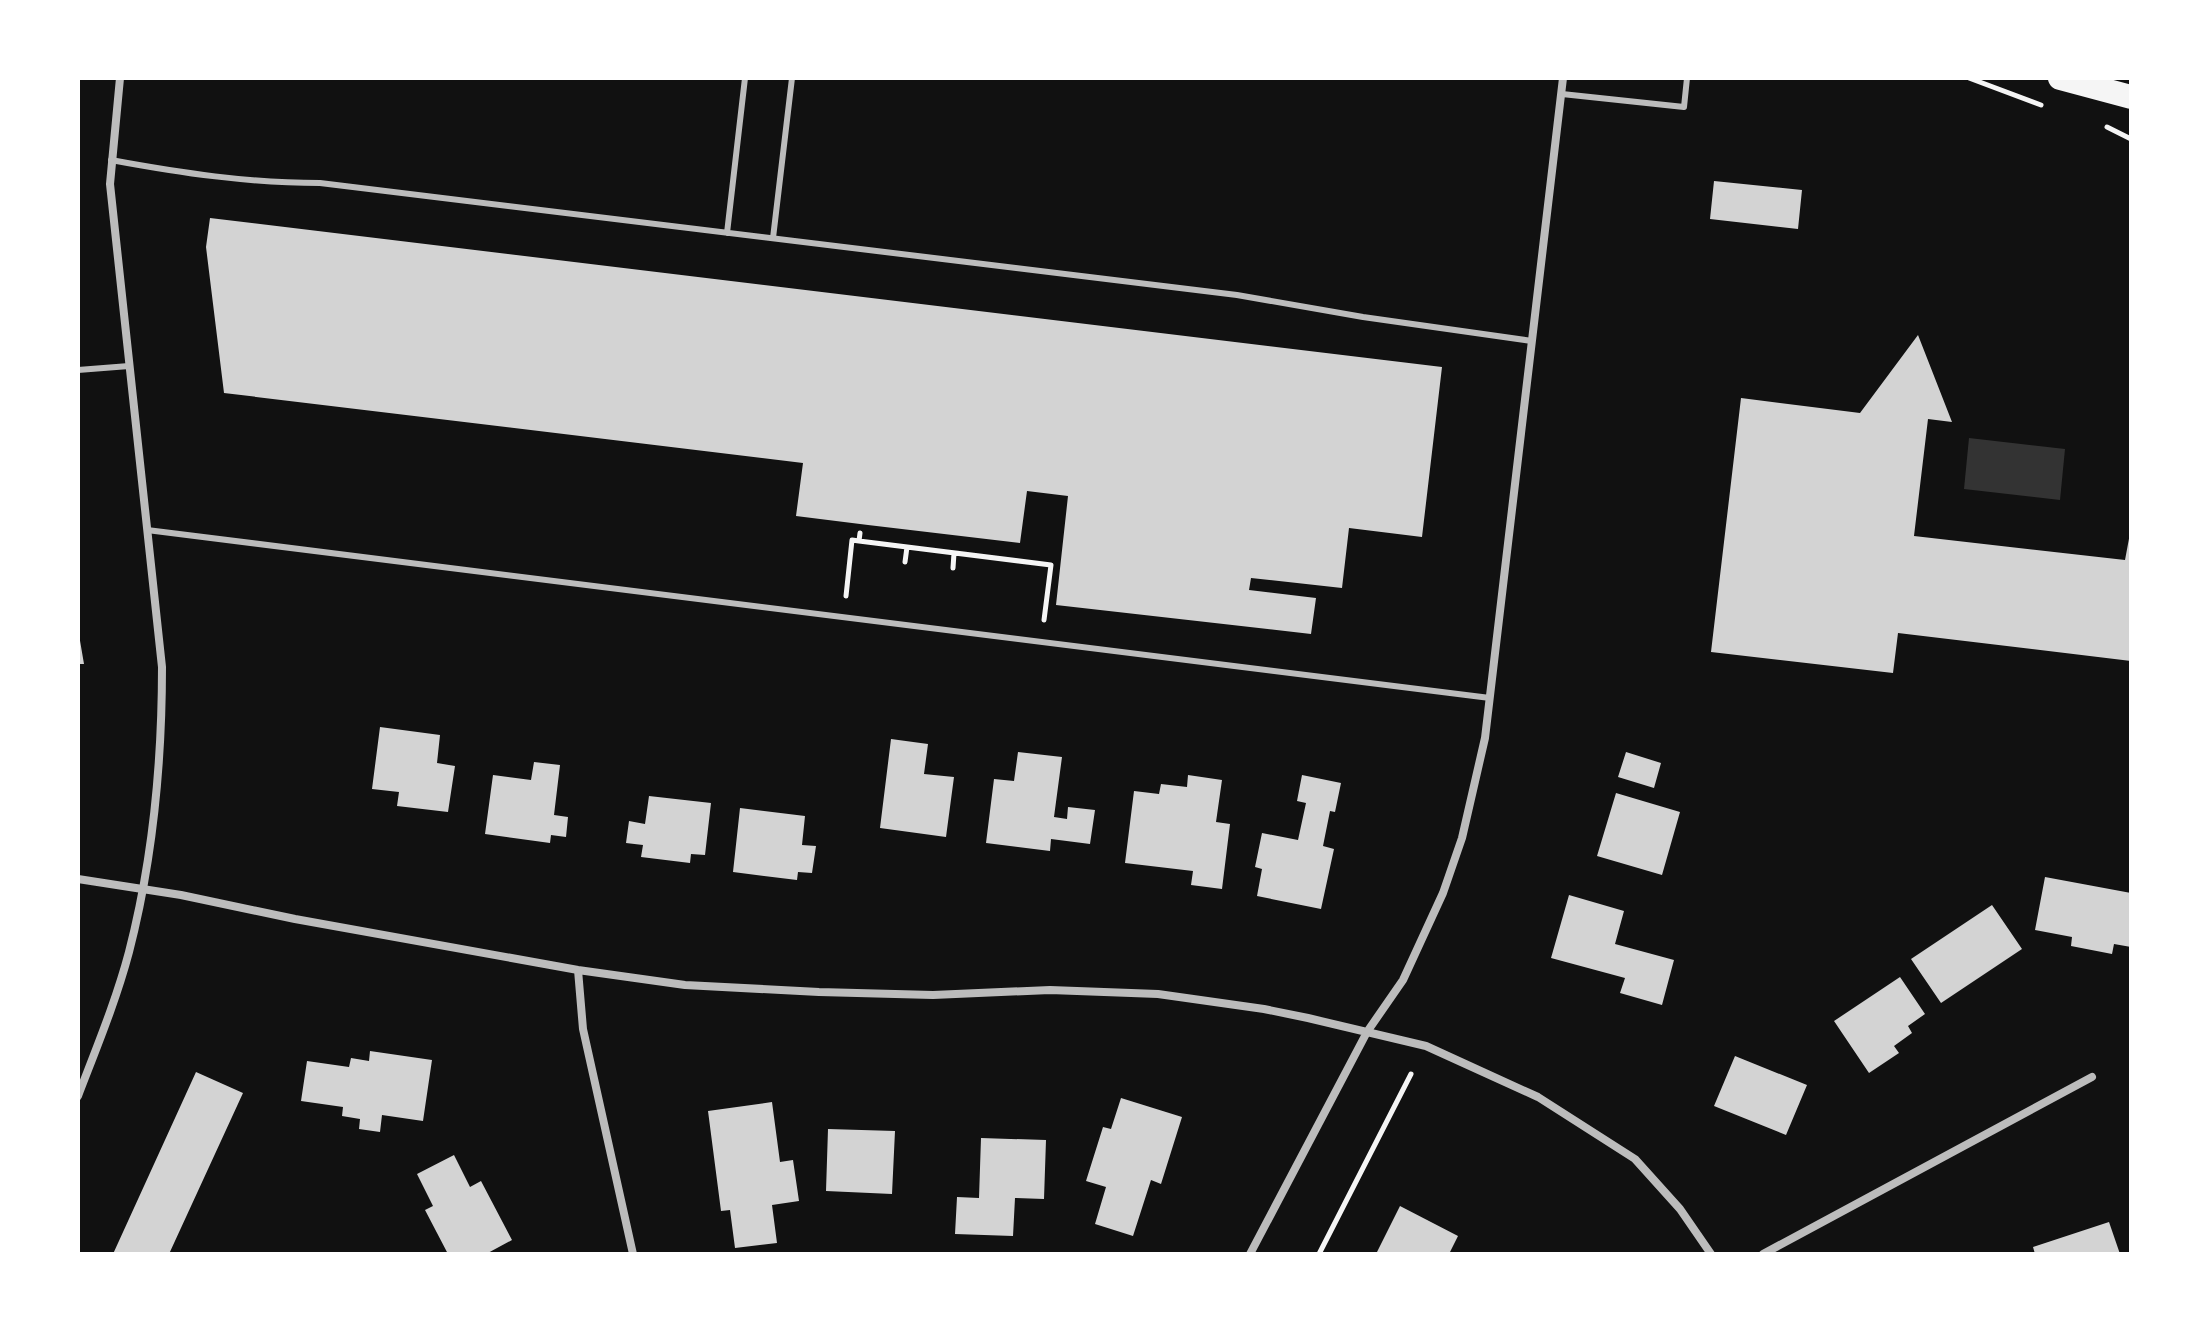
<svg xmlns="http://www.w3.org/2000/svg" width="2209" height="1332" font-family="Raleway,sans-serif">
<rect width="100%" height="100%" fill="#111"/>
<path fill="#333" d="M1969,438l96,11 -5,51 -96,-11z"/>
<path fill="#d3d3d3" d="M1714,181l88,9 -4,39 -88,-10z
M210,218l1232,149 -20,170 -73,-9 -7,60 -91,-10 -2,12 67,8 -5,36 -255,-29 12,-109 -41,-5 -7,52 -152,-18 -72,-9 7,-53 -579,-70 -18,-146z
M1918,335l34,87 -24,-3 -14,117 211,24 6,-32v133l-233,-28 -5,40 -182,-21 30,-254 119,15z
M78,629l6,35h-6z
M380,727l60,8 -3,28 18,3 -7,46 -51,-6 2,-14 -27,-3z
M891,739l37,5 -4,30 30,3 -8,60 -66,-9z
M1018,752l44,5 -8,60 13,2 1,-12 27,3 -5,34 -39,-5 -1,12 -64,-8 8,-64 20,2z
M1626,752l35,11 -7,25 -36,-11z
M534,762l26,3 -6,50 14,2 -2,20 -15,-2 -1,8 -65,-9 8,-59 38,5z
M1188,775l34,5 -6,42 14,2 -8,65 -31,-4 2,-14 -68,-8 9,-72 25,3 2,-10 26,3z
M1302,775l39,8 -6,29 -5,-1 -7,35 11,3 -13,60 -64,-13 5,-27 -7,-2 7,-34 36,7 8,-37 -9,-2z
M1616,793l64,19 -18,63 -65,-19z
M649,796l62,7 -6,52 -14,-1 -1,9 -49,-6 2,-12 -17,-2 3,-22 16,3z
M740,808l65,8 -3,29 14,1 -4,27 -14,-1 -1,8 -64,-8z
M2045,877l86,16v54l-17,-3 -2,10 -41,-8 1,-9 -37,-7z
M1569,895l55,16 -9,33 59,16 -12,45 -42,-12 5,-15 -74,-20z
M1992,905l30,44 -81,54 -30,-44z
M1900,977l25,37 -17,12 4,7 -18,13 5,7 -30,20 -35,-52z
M370,1051l62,9 -9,61 -41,-6 -2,17 -21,-3 1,-10 -18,-3 1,-9 -42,-6 6,-40 42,6 2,-9 18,3z
M1735,1056l72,29 -21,50 -72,-29z
M196,1072l47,21 -74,161h-56z
M1121,1098l61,19 -21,67 -10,-4 -18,56 -38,-12 11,-37 -20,-6 17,-54 8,2z
M772,1102l8,60 13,-2 6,41 -27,4 5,38 -42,5 -5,-38 -9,1 -13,-100z
M828,1129l67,2 -3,63 -66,-3z
M981,1138l65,2 -2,59 -29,-1 -2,38 -58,-2 2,-37 22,1z
M454,1155l16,32 11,-6 31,59 -26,14h-38l-23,-44 8,-4 -16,-32z
M1400,1206l58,30 -9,18h-73z
M2109,1222l11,32h-85l-2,-7z"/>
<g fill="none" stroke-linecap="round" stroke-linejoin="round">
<path stroke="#f5f5f5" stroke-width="5" d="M1969,78l72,27
M2107,127l24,12
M860,533l-1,8 192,24 -7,55
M905,562l2,-15
M953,568l1,-15
M846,596l6,-56 7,1
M1319,1254l92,-180"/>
<path stroke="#bcbcbc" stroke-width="6" d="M1562,94l122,13 3,-29
M111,160c70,13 138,23 209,23l917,112 126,22 169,24
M727,233l18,-155
M773,238l19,-160
M78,370l51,-4
M147,530l1343,168"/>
<path stroke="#bcbcbc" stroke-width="8" d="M78,879l103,16 114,24 283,51 107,15 134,7 114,3 117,-5 108,4 106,15 44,9 118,28 112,51 97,62 45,50 31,45
M578,970l5,59 50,225
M78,1096c18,-47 38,-95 51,-144 24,-93 33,-189 33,-285l-52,-483 10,-106
M1250,1254l117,-222 36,-52 40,-87 19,-55 23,-100 78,-660
M1763,1254l329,-177"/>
<path stroke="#f5f5f5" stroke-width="24" d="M2060,78l71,19"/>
</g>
<rect width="2209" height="1332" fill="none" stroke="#ffffff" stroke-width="160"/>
</svg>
